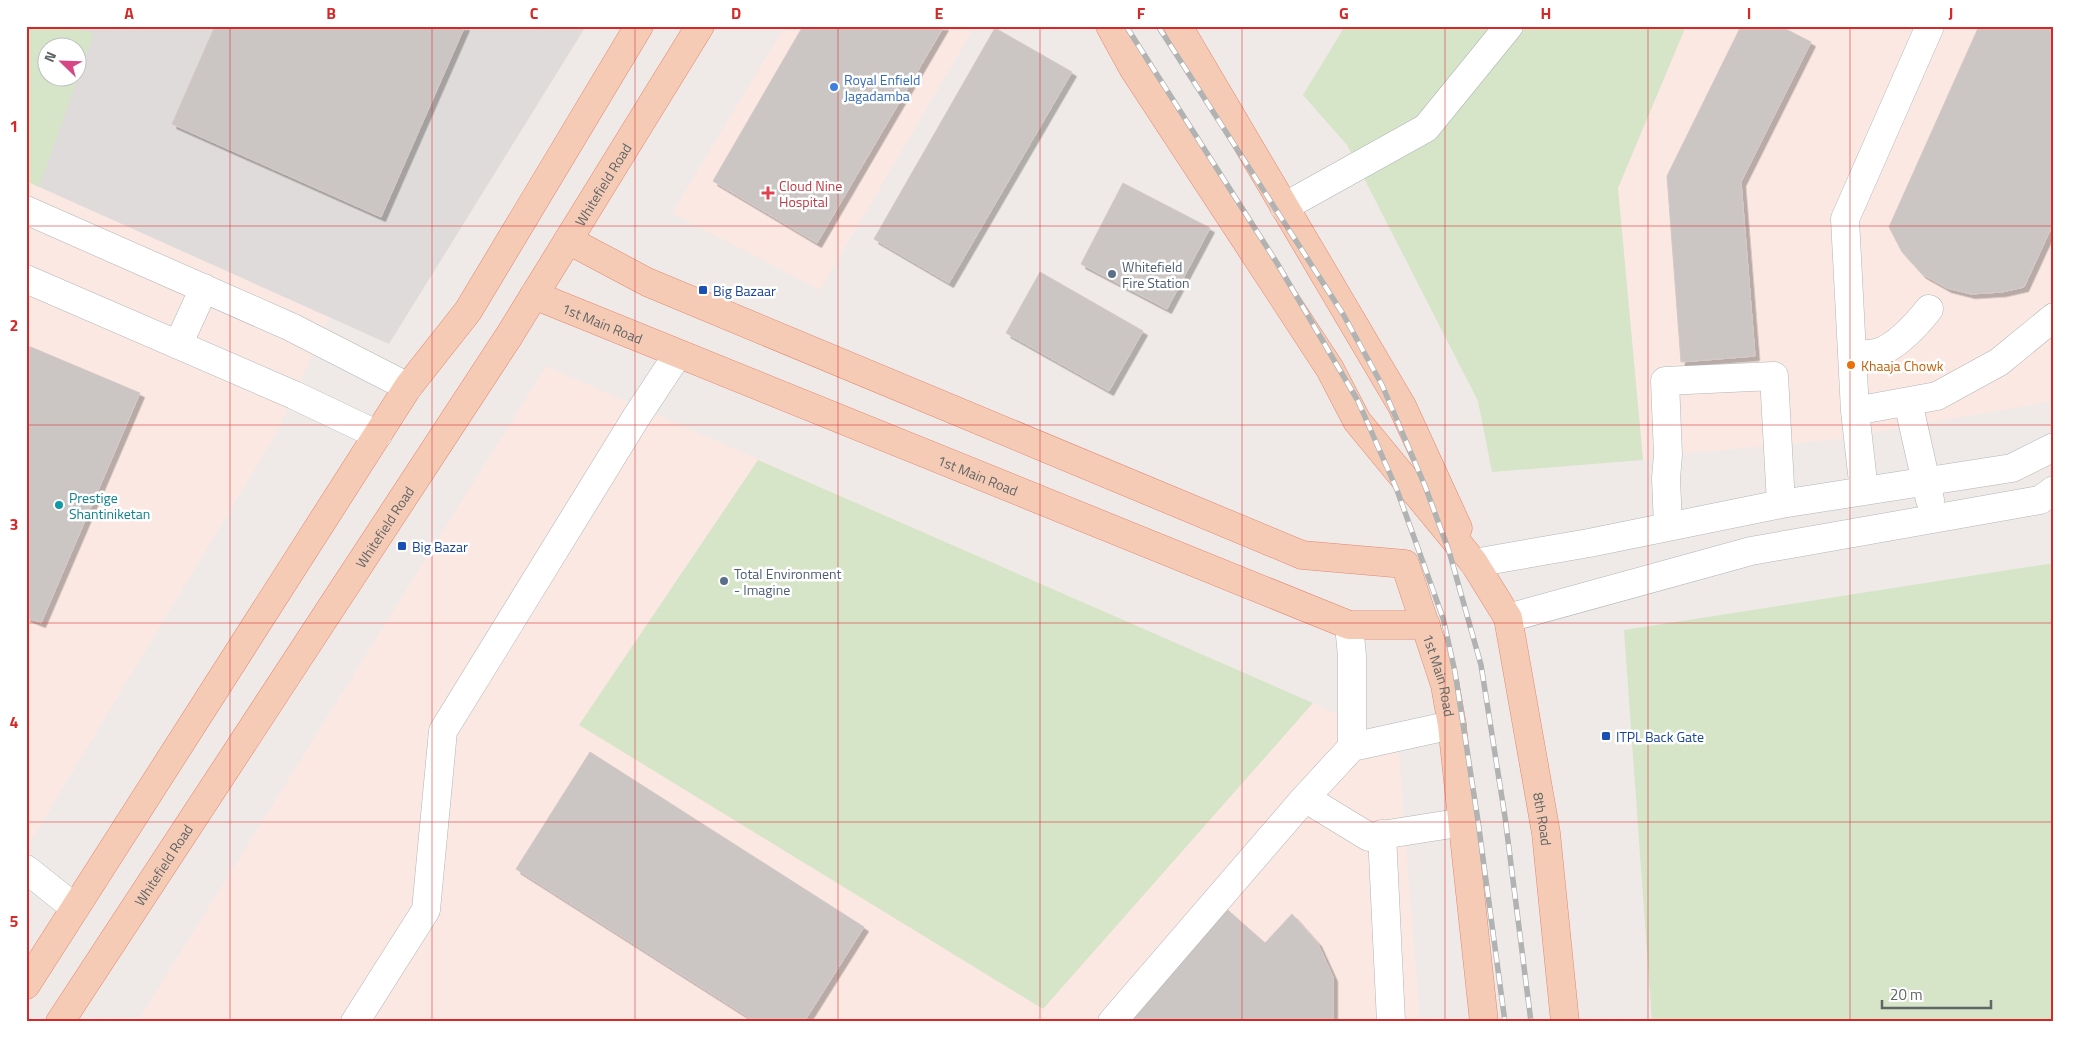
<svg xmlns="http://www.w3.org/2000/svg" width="2080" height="1048" font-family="'Titillium Web',sans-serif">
<defs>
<filter id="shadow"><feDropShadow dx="4.5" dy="4.5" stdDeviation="0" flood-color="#0004"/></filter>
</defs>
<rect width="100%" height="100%" fill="#efeae8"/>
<path fill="#fbe8e2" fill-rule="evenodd" d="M26,26h560l-197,318 -59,-28 -53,116 -251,417zM48,48h30v30h-30z
M785,26h190l-155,264 -148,-77z
M1686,26h368v375l-223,39 -163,15 -25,5 -25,-272z
M546,366l767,337 85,39 22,280h-1283z"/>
<path fill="#dfdbda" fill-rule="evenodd" d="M26,26h560l-197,318 -363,-163zM48,48h30v30h-30z"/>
<path fill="#d6e4c8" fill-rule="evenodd" d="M26,26h39l29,7 -55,154 -13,-6zM48,48h30v30h-30z
M1345,26h341l-68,162 25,272 -151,12 -14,-71 -131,-256 -44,-50z
M758,460l555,243 -270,306 -464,-284z
M2054,563v459h-402l-28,-392z"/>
<path fill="#cbc5c4" stroke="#d4c9c7" filter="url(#shadow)" d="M215,26h250l-84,191 -209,-93z
M803,26h141l-127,217 -104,-62z
M1741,26h39l31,16 -70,140 14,174 -74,6 -14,-186z
M1979,26h75v196l-30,65 -22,5 -31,2 -24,-6 -25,-14 -20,-22 -13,-25z
M995,28l77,44 -123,211 -75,-44z
M1123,183l87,45 -43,81 -86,-45z
M1040,272l103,59 -34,60 -103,-58z
M26,345l114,48 -99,230 -15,-6z
M590,752l274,175 -60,95h-48l-240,-153z
M1222,905l43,38 27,-29 25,28 16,35v45h-216z"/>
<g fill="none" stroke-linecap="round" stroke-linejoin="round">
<g stroke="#b0b5b6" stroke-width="29">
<path id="minor" d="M1284,207l142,-79 83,-102
M26,210l265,117 117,60
M26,279l268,116 84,40
M178,345l26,-57
M1852,355c7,-1 16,0 23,-2 19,-3 43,-30 54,-44
M1908,402l22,98
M1855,411l82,-15 62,-34 55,-45
M1864,491l-9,-80 -10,-192 85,-193
M1668,526l-2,-48 2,-23 -3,-74 109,-5 7,128
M1474,563l115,-20 192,-39 231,-36 42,-21
M1508,618l243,-67 289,-51 14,-10
M1349,625l3,31v91
M1452,725l-100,22 -47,51 64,39 95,-15
M1382,834l9,188
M26,869l49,39
M355,1022l71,-112 17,-179 194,-315 41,-62
M1112,1022l193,-224"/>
</g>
<g stroke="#e2866e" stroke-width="29">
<g id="major">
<path id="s1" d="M1110,26l23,42 197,301 27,52 117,142 34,55 38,215 19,189"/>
<path d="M1178,26l224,380 56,122"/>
<path id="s2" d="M568,240l79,42 655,273 103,9 40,121 7,40 32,297"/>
<path id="s3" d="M534,295l815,330h77"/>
<path d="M26,985l382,-598 60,-76 171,-285"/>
<path id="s4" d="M60,1022l449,-686 191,-310"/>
</g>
</g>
<use href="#minor" stroke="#fff" stroke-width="28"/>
<use href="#major" stroke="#f6cbb6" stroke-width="28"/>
<g stroke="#b1b2b2" stroke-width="5.5">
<path id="rail" d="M1126,26l151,237 81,138 39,89 46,128 12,54 23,149 27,201
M1158,26l185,288 39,71 43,101 24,65 32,114 24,152 26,205"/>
</g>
<use href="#rail" stroke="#fff" stroke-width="4" stroke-dasharray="11" stroke-linecap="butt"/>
</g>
<path fill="none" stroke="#d62828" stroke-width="1" stroke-opacity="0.55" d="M230,26v996M432,26v996M635,26v996M838,26v996M1040,26v996M1242,26v996M1445,26v996M1648,26v996M1850,26v996M26,226h2028M26,425h2028M26,623h2028M26,822h2028"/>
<circle fill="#3f7fe0" stroke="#fff" stroke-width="2" cx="834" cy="87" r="5"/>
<path fill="#e0444e" stroke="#fff" stroke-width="2" d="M765.5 185.5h5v5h5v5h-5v5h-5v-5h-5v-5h5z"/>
<g fill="#5c6f8a" stroke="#fff" stroke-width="2">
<circle cx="1112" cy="274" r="5"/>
<circle cx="724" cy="581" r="5"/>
</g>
<g fill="#1a4fb4" stroke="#fff" stroke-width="2">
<rect x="698" y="285" width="10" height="10" rx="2.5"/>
<rect x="397" y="541" width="10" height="10" rx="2.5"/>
<rect x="1601" y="731" width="10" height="10" rx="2.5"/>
</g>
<circle fill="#e8710a" stroke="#fff" stroke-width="2" cx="1851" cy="365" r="5"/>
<circle fill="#0f9aa8" stroke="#fff" stroke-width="2" cx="59" cy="505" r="5"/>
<g text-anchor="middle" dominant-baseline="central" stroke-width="5" stroke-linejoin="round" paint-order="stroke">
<g font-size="14" fill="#366cbe" stroke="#fff" text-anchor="start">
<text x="844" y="79">Royal Enfield<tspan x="844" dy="16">Jagadamba</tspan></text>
</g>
<g font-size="14" fill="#5f6666" stroke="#fff">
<text stroke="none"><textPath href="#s4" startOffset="998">Whitefield Road</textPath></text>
<text stroke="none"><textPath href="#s3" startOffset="74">1st Main Road</textPath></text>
<text stroke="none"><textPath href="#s3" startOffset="479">1st Main Road</textPath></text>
<text stroke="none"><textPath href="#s4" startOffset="592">Whitefield Road</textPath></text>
<text stroke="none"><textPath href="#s2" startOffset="1019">1st Main Road</textPath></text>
<text stroke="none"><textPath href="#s1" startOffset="919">8th Road</textPath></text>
<text stroke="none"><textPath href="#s4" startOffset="188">Whitefield Road</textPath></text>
</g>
<g font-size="14" fill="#be3a42" stroke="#fff" text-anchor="start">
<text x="779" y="185">Cloud Nine<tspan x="779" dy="16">Hospital</tspan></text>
</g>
<g font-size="14" fill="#4e5e75" stroke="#fff" text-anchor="start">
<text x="1122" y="266">Whitefield<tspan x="1122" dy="16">Fire Station</tspan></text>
<text x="734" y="573">Total Environment<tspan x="734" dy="16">- Imagine</tspan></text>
</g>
<g font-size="14" fill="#164399" stroke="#fff" text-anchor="start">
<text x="713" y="290">Big Bazaar</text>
<text x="412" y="546">Big Bazar</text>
<text x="1616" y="736">ITPL Back Gate</text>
</g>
<g font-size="14" fill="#c56008" stroke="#fff" text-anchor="start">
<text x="1861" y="365">Khaaja Chowk</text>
</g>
<g font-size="14" fill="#0d838f" stroke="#fff" text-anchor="start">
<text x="69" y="497">Prestige<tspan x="69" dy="16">Shantiniketan</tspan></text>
</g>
</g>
<rect width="2080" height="1048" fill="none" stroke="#ffffff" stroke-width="55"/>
<g transform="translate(62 62) rotate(293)"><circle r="24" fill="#ffffff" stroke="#bfc2c2"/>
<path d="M0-4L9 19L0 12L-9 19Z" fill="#d74786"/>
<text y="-8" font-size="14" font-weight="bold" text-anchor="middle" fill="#5f6666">N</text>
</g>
<path d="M1882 1000v8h109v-8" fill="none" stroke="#5f6666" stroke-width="2.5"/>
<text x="1890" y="1000" font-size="15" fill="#5f6666" stroke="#ffffff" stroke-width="4" paint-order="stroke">20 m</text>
<rect x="28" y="28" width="2024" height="992" fill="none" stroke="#d62828" stroke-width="2"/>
<g font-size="16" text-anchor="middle" font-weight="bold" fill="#d62828">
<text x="129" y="19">A</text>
<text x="331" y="19">B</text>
<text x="534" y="19">C</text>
<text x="736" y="19">D</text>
<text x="939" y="19">E</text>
<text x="1141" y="19">F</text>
<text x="1344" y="19">G</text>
<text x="1546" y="19">H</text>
<text x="1749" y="19">I</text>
<text x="1951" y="19">J</text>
<text x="14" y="132">1</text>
<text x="14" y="331">2</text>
<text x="14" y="530">3</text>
<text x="14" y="728">4</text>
<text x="14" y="927">5</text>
</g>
</svg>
